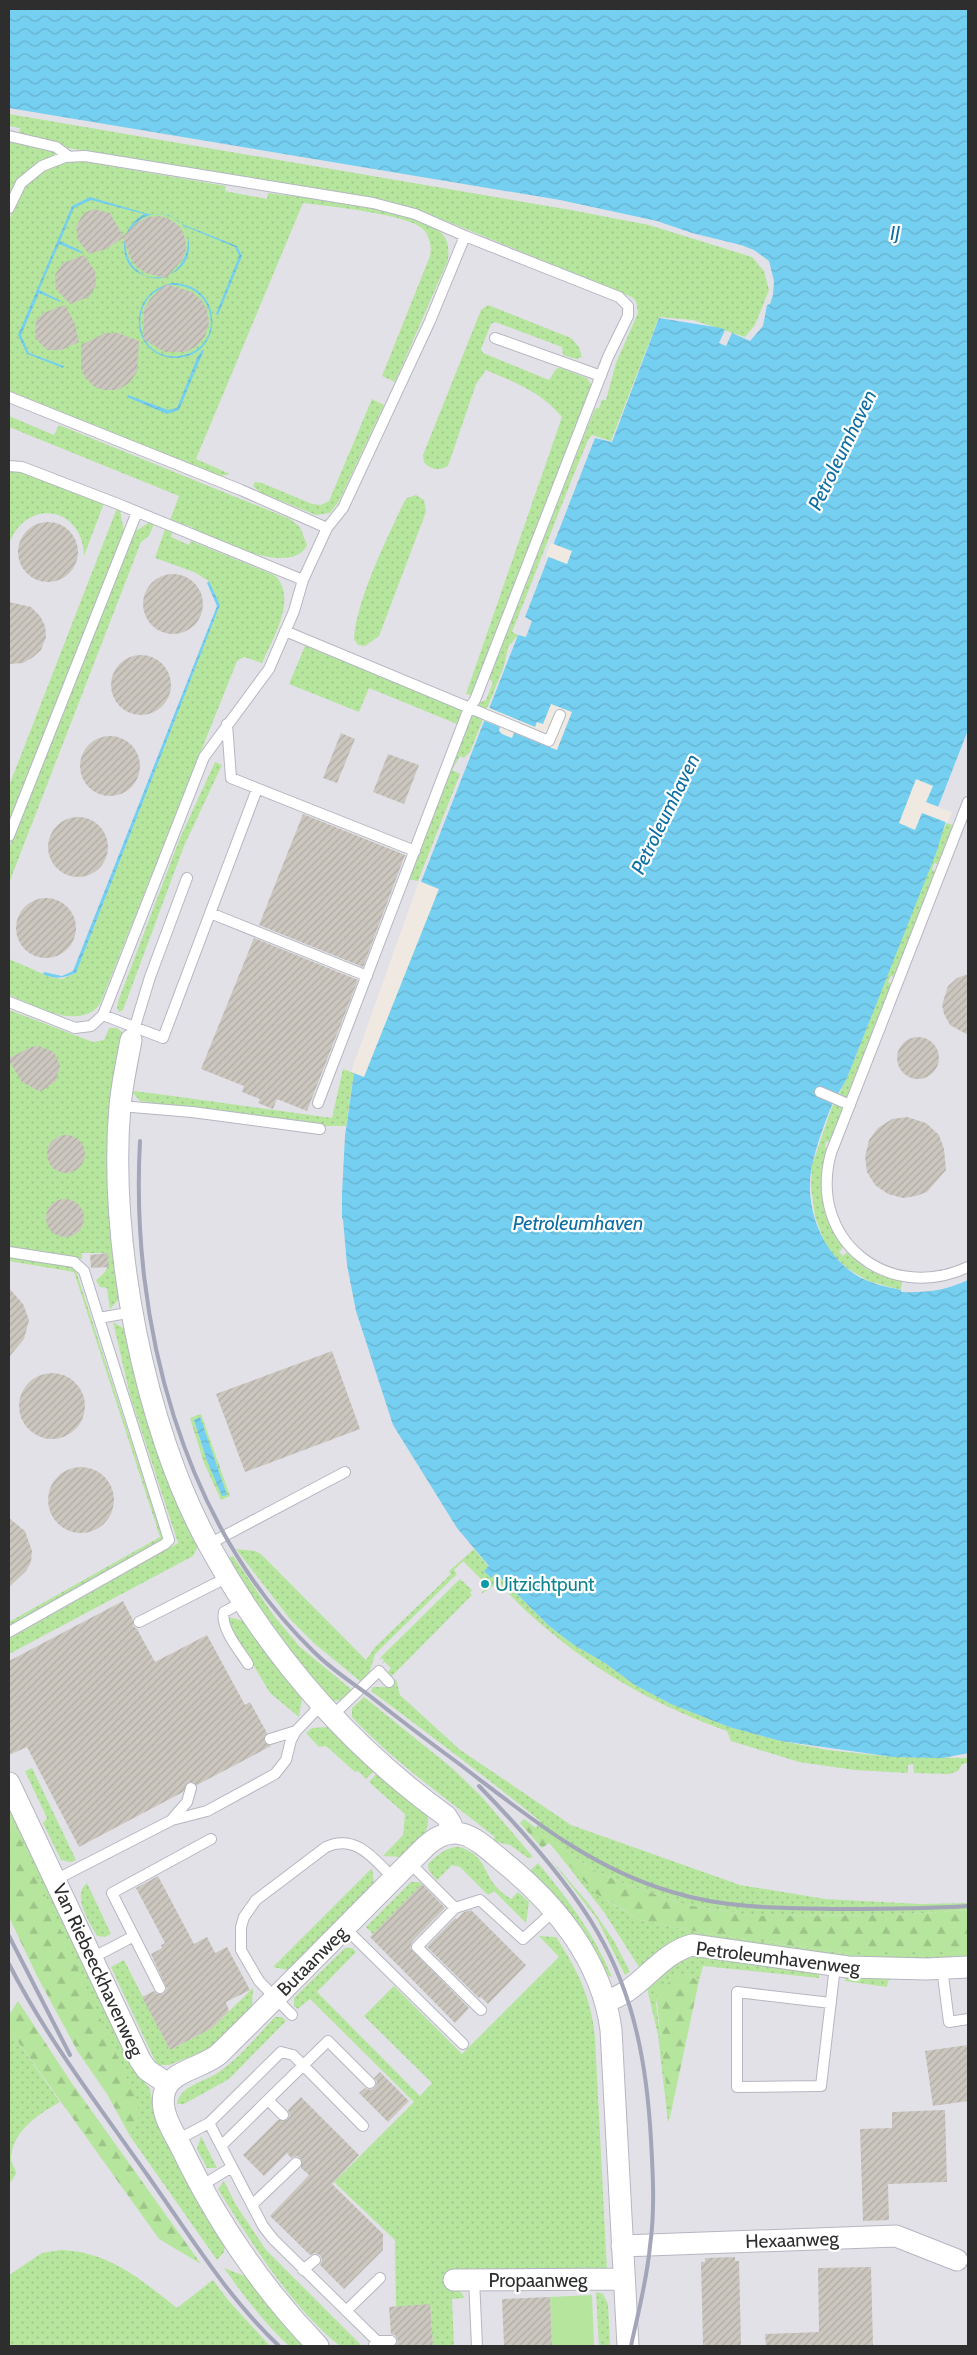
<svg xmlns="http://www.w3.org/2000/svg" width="977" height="2355" font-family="Cabin,sans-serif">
<defs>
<pattern id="grass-dots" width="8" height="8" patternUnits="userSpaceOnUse" patternTransform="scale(1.25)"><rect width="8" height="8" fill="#b6e59e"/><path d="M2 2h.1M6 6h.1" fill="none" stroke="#9dc588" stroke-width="1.8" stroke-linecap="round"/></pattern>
<pattern id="forest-firs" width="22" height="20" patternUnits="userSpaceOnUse" patternTransform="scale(1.25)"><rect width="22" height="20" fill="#b6e59e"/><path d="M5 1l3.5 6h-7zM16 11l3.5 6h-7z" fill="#9dc588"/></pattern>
<pattern id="wetland-marsh" width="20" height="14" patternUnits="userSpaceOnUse" patternTransform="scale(1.25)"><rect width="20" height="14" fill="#b6e59e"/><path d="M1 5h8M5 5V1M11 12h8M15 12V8" fill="none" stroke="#9dc588"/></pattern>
<pattern id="water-waves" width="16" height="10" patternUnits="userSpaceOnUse" patternTransform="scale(1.25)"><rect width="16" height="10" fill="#75cff0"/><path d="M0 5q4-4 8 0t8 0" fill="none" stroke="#66b2ce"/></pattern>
<pattern id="building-hatch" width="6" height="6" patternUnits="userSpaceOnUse" patternTransform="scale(1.25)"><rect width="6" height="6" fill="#cbc7bf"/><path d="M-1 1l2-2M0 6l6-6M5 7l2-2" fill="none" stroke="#afaba4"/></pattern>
</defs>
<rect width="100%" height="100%" fill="#efe9e1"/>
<path fill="#e3e1e8" d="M9,98l742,124 217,74v2050h-959z"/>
<path fill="url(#grass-dots)" d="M9,114l562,96 78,15 103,32 12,14 5,19 -14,35 -10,12 -52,-17 -34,-3 -48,124 -19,-6 -4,5c-27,64 -50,128 -76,192l6,3 -10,12 -4,19 -34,86 -6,6 -4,-2 -8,14 8,4 -42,107 -11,-2 64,-163 6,-12 9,-4 7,-18 -4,-3 53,-141 53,-129 4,-1 3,-8h4l10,-37 22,-50 -2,-12 -4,-4 -215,-88 -23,-6 -326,-55 -8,-4 -41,-9 1,-7 -11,-2z
M9,142l46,8 1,4 -32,19 -10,16 -5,2z
M80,161l146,25 -1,5 42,8 1,-6c44,6 138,13 172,39 9,7 9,18 8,28l-53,122 -13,-6 48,-120c2,-8 0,-19 -6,-26 -14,-16 -98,-24 -121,-27l-107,256 34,15 -13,3 -208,-86v-171l14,-33 25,-18 13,-6z
M488,305l83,33 8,9 3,10 -6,2 -13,-4 -1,-8 -67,-25 -4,2 -10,25 2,4 66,27 7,-11 4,-1 27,10 5,8 -120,309 -6,-1 96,-277c-22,-26 -46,-34 -76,-47l-10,14 -28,82c-9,5 -18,4 -24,-4l-1,-7 58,-145z
M372,399l12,6 -45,96 -9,12 -14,2 -55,-22 -8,-7 2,-4 7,1 50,21 9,1 8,-4z
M9,416l45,19 5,-10 231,94 10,8 7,18c-15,32 -88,-4 -112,-13l-3,-5 -22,-7 9,-24 -170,-69z
M20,471l84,32 -20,53c-1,-50 -58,-59 -75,-12v-72z
M416,495l8,5 2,12 -47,124 -14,10 -7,-1 -4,-6c2,-38 33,-101 50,-137l3,-4z
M117,508l3,2 4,22 -115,292v-38z
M150,522l4,2 -5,12 -8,6 -132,341v-35l125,-316z
M165,529l7,4 -1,4 18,8 2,-4 83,34c25,21 -2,65 -12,88l-18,-6 -7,4 -137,343c-21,28 -66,1 -91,-9v-36l41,18 12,2 14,-6 144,-368 -11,-24 -15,-9 -39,-14z
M305,646l157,63 -5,15 -88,-36 -10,24 -70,-28z
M215,762l7,3 -38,81 -58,156 -3,8 -4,2 -2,-4 2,-9 61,-161z
M946,823l7,2 -15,39 -4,-1 -2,7 3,1 -40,106 -4,-1 -3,6 5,2 -63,157 -4,1 -1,5 3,1c-14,33 -6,72 15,99l-4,5 4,4 4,-4c15,17 33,25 55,29l-1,9 -33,-9 -21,-13 -14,-13 -9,-14 -9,-24 -4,-31 1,-21 20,-58 15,-29z
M9,1010l84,32 11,-2 5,-12h8l5,4 -2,266 -10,11 -3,-21 -7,-1 -4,-7c12,-9 13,-13 12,-27h-26v6l-73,-12z
M140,1044h2l-9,47 25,3 174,24 11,-49 11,4 -8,53h-23l-183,-25 -9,-10z
M9,1257l64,10 3,4 87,268 -154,87v-4l151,-85 -86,-265 -65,-11z
M113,1322l12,7 73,217 -5,10 -184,98v-15l169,-96 -48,-148z
M236,1549l19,2 6,3 105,106 9,-13 76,-73 -2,-3 25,-22 15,18 -5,4 6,6 6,-4 52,52 26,20 31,18 30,22 36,19 58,23 52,14 47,9 65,7 75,1v5l-6,1 -4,7 -9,3 -35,-1 -1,-9 -5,1v8l-53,-3 -56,-8 -68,-21 -4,-10c-65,-23 -126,-56 -179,-101 -18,-14 -34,-31 -50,-47l-17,11 6,-9 -24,-24 -9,9 3,4 -82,80 -6,20 -9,7 -45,-37 -25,-25z
M233,1556l41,60 26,31 52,43 -10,10 -12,1 -66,-85 -36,-58z
M460,1579l12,11 -2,3 2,2 -80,81 -4,-4 3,-4 -6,-6 -3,1 2,-2 -2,-3 -3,2 2,-3z
M228,1617l16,4 25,36 33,41 -3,19 -29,-24 -38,-64z
M396,1679l4,16 59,54 112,76 169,60 85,14 95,5 48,-1v7l-75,5 -138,1 -69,-11 -64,-22 -34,-16 -52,-39 4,-7c-55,-45 -114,-89 -169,-130l2,-4h16z
M364,1697l88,71 30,29 51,60 -5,1 -18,-13 -17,-4 2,-4c-49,-39 -101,-75 -143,-120v-9z
M329,1727l45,44 -8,8 -8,-8 -3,1 -29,-26 -7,1 -13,-14 6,-5z
M32,1768l44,92 -5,2 -10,-2 -18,-37 4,-5 -22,-47z
M377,1773l49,41c9,17 -14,32 -25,43l-18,-1 20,-21 2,-21 -36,-32z
M9,1807l128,266 13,16 4,21 71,135 -1,7 -7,8 -87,-124 9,-21 -127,-294 -3,-1z
M549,1842l60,60 31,18 53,11 156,23h119v4l-43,3 -74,-2 -157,-23 -55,31 -35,-55z
M459,1847c23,7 23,19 34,36 5,7 12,12 18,16l7,-7 11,10 -3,21 -32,-32 -6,4 -28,-28 -8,-2 -15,15 -8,-9 -1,-7c10,-9 17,-17 31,-17z
M548,1856l40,47 26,38 16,31 -5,3 -28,-56z
M538,1863c30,36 56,71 74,114l-6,-2 -42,-69 -34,-35z
M372,1868l2,16 -86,86 -15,-3z
M411,1882h8l3,2 -49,50 -7,-7z
M87,1883l24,51 -6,3 -8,-1c-7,-14 -26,-40 -10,-53z
M539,1936l17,1c21,32 36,62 39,101l12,232 -10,3 -151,-1 19,26 -13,1 2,47h-21l-3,-41 -34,2 -1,-67 -61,-58 80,-80 -104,-103 -12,10 -4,-3v-8l51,-50h7l4,4 -39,40 103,104 12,-13 -68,-67 30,-30 68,68 97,-97z
M693,1954l126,19v5l-116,-12 -4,15 -13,-7h-6l-23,24 -1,7 8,53 6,59 -2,5 -10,-87 -11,-47 18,-18z
M124,1960l46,90 42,-22 41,-40 -1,18 -40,42 -43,17h-12l-46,-98z
M845,1976l49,2 -6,3 -1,6 -42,-6z
M275,2017h7l4,4 -57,58 -45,25h-7c3,-18 26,-22 39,-30 22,-14 41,-38 59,-57z
M9,2029l51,73c-21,12 -49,29 -49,58 1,5 5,9 5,14l-7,10z
M201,2136l16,32h-10l-10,-19z
M224,2181l12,24 30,45 96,96h-22c-49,-39 -89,-104 -122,-157z
M61,2250c49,2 79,29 116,58l36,-28 15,20 42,46h-261v-71l33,-22z
M224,2268l23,9 58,69h-16c-25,-23 -45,-50 -65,-78z
M596,2292l7,2 5,10 2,42h-11z"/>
<path fill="url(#forest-firs)" d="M524,1819l64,48 34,16 64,22 69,11 138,-1 75,-5v44h-119l-156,-23 -53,-11 -45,-27 -46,-50 -7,5 -22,-25z
M9,1820l3,1 125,280 2,14 -9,21 -23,-42 -29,-42 -41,-76 -28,-59z
M680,1974h6l13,7 -29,136 -15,-131 12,-2z
M18,2001l53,81 130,182 -42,-25 -150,-210v-14z"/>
<path fill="url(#wetland-marsh)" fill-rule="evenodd" d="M201,1414l29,82 -9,4 -17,-37 -14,-45zM200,1418l12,36 -5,7 -13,-41z"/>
<path fill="#b6e59e" d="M592,2295l2,51h-42l-2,-49z"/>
<path fill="url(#water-waves)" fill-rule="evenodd" d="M9,9h959v721l-30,77 11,4 -13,42 -89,225c-3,7 -8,13 -11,19 -9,17 -20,50 -24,69 -9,42 11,91 49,112 12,6 26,9 40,12v2c26,1 46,-2 67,-12v473l-25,5 -50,-1 -112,-16 -52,-14 -58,-23 -36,-19 -30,-22 -31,-18 -26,-20 -52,-52 -5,5 -7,-7 5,-5 -32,-38 -64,-103 -37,-114 -9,-46 -4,-46h-1v-25l3,-58 9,-63 67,-191 97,-247 8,2 6,-16 -7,-4 70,-179 17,4 47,-124 62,10 4,2 -6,13 7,3 6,-13 18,8 13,-15 4,-21 3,-1 3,-9 1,-14 -5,-20 -15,-11 -13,-5 -49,-12 -35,-12 -97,-21 -551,-92z
M90,197l58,17 21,1 13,9 55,22 5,10 -24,59 -2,-1 23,-58 -4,-9 -51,-21c27,57 -61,71 -60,19 0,-14 9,-24 20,-31l-53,-14 -17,8 -14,33 21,10v2l-22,-9 -20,46 22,11 -1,1 -21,-9 -18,42 8,18 35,13 -1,2 -36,-14 -9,-19 54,-129zM154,214c67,0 21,97 -20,53 -18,-20 -4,-49 20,-53z
M172,283c53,0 53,73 5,75 -47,1 -53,-65 -5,-75zM172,285c48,0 53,65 7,71 -45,5 -55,-61 -7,-71z
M202,350h2l-25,60 -12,4 -40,-17 1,-2 40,15 9,-2 20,-50z
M209,581l11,24 -144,368c-13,5 -20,7 -33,1l1,-2 18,4 11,-5 144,-365 -10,-23z
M200,1417l27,78 -5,1 -15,-35 -13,-41z"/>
<path fill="#efe9e1" d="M551,543l21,8 -5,13 -21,-8z
M551,704l21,8 -15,38 -43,-17 -2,5 -10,-4 -3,-3 1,-4 -18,-7 5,-13 48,20 2,-5 6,2z
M916,779l17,7 -7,16 26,10 -4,11 -26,-10 -7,17 -16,-7z
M419,881l20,8 -75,188 -13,-5z"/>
<path fill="url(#building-hatch)" d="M94,209l16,4 13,23 15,-14 10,-5 12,-1 11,4 9,7 5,11 1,10 -3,11 -17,19 -20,-5 -10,-7 -6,-9 -7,-19 -17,11 -17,5 -11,-14 -2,-14 8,-13z
M84,255l11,16 1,14 -7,12 -19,7 -14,-15 -1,-14 8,-12z
M166,284l26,8 10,9 5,9 2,13 -4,13 -8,10 -11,6h-21l-22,-13 1,-30 7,-11z
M65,305l10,19 4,18 -18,8h-14l-12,-12 1,-17 7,-8z
M105,333h13l21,8 -2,31 -8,11 -11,7h-14l-9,-3 -9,-8 -5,-10v-24z
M18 552a30 30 0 1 1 60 0a30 30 0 1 1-60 0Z
M143 604a30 30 0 1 1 60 0a30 30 0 1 1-60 0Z
M9,602l22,5 9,9 5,10 1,11 -5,13 -9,8 -9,5 -14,1z
M111 685a30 30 0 1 1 60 0a30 30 0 1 1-60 0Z
M341,733l14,6 -18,44 -14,-5z
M80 766a30 30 0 1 1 60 0a30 30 0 1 1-60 0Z
M388,754l31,11 -15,39 -31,-12z
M303,814l102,41 -42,112 -104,-42z
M48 847a30 30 0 1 1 60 0a30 30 0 1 1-60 0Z
M16 928a30 30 0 1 1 60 0a30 30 0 1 1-60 0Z
M254,938l104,42 -51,131 -30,-12 -4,10 -15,-6 2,-4 -18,-7 2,-6 -43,-17z
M968,974v61l-18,-10 -6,-11 -2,-9 6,-19 9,-8z
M897 1058a21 21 0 1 1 42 0a21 21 0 1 1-42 0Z
M39,1046l15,6 6,14 -4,15 -16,11v-5l-1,4 -17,-9 -13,-21v-3l22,-11z
M907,1117l19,6 13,12 5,14 2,21 -19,22 -11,4 -13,2 -15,-4 -13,-9 -8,-13 -2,-15 4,-17 9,-12 14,-9z
M47 1154a19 19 0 1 1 38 0a19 19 0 1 1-38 0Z
M46 1218a19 19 0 1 1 38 0a19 19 0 1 1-38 0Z
M108,1253l1,14 -18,1 -1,-13z
M9,1288l14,16 6,16 -5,19 -15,18z
M332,1351l28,78 -115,43 -29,-78z
M19 1406a33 33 0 1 1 66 0a33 33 0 1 1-66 0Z
M48 1500a33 33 0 1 1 66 0a33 33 0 1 1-66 0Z
M9,1518l16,13 7,20 -1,11 -5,9 -17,16z
M123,1601l10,19v6l4,3 18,33 52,-27 38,70 5,-3 17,31 -3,8 7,5 -74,39 -8,-3 -6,10 -104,55 -52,-100 -18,8v-94z
M158,1876l36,68 13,-7 8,16 12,-6 23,43 -24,12 3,9 -17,17 -42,22 -28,-53 12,-6 3,3h6l4,-5 -16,-35 11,-6 -1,-3 4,-2 -29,-55z
M422,1884l23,24 -33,34 -2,6 59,60 -14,15 -85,-86z
M471,1910l55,55 -38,39 -7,-7 -2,1 -52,-51 28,-29 2,1 7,-7z
M968,2045v56l-35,5 -8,-55z
M380,2072l29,29 -21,21 -29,-29 6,-5 6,2 4,-3 2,-5 -3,-4z
M301,2097l58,58 -27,29 51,50v16l-39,39 -24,-24 2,-6 -2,-4 -6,-2 -4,2 -40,-39 39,-41 -8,-7v-9l-4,-3 -6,2 -4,-5 -23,23 -21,-21 35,-35h9l3,-4 -2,-6z
M945,2110l2,72 -59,2 1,36 -26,1 -3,-92 32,-1v-16z
M735,2257v4h4l2,85h-38l-2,-84h4v-4z
M871,2267l2,78 -107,1 -1,-12 54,-2 -1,-64z
M550,2297l2,49h-48l-2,-47z
M430,2304l3,42h-38l3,-5 -3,-6 -4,-1 -2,-27z"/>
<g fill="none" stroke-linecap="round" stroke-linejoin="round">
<g stroke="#b4b7c1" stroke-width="12">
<path id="service" d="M9,136l47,11 12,9
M9,208l12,-25 21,-17 23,-9 20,-1 288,47 42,11 50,22 154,61 9,9v10l-20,41 -133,343 -6,8 -151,395
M495,338l106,38
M9,397l232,93 86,38
M9,466l13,1 96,37 185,76
M285,631l264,110 11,-26
M227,724l4,54 184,73
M968,802l-137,351c-24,87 57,151 137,114
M9,836l128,-324
M210,913l157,63
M9,1002l66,26 16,-2 12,-11 101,-258 65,-88 25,-58 9,-31 24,-52 16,-20 87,-187 35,-85
M103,1015l60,23 94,-249
M133,1033l17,-56 37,-99
M820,1092l30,13
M120,1106l72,6 128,17
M9,1252l65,10 10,9 85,269 -4,4 -156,88
M99,1318l34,-6
M209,1544l136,-72
M243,1602l-19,10c-4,16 16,39 24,52
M139,1622l89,-45
M332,1716l47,-45 10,11
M270,1739l26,-8
M173,1818l14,-16 4,-14
M410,1863l45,45 25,-8 43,39 32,-29
M55,1880l117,-60 35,-9 68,-37 11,-14 5,-20 5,-9 25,-26
M455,1908l-38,39 64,63
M345,1928l118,116
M92,1958l42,-22
M942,1968l7,54 19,-3
M160,1988l-48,-95 99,-54
M831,2003l-94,-11v95l84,-1c5,-40 9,-80 14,-120
M292,2015l-33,-34 -18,-31v-23l3,-10 12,-17 70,-53c30,-14 49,13 68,32
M268,2100l15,15
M209,2123l54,103 10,13 104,102
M177,2140l32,-17 72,-71 12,3 70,71
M221,2146l107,-105 42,42
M201,2186l31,-19
M252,2205l44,-42
M303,2270l12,-10
M474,2279l3,67
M346,2311l34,-33
M374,2345l3,-4h14"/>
</g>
<g stroke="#b4b7c1" stroke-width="23">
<path id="minor" d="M131,1040c-4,22 -9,44 -11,66 -12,133 24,322 89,439 59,107 137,199 237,271l5,8 1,8
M9,1783l131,277 7,10 21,14
M606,2001c34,-9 52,-47 86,-56l156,22 79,2 41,-2
M622,2246l274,-10 61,24
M454,2280l169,-1
M318,2346c-56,-58 -102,-126 -137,-199 -8,-16 -21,-34 -17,-53 4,-24 41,-26 56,-41 69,-68 137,-138 206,-207 30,-27 50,-7 75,14 53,42 101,100 110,170l17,316"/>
</g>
<use href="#service" stroke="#fff" stroke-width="10"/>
<use href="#minor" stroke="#fff" stroke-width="21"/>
<path stroke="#a3a6b8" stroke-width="4" d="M140,1141c-10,180 42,383 174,511 17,17 37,30 56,44 29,23 58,45 88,67 67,51 131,105 214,129 55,17 110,16 167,17 43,0 86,0 129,-3
M479,1786c41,42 90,96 119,147 37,64 49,134 53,207 2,35 4,71 -1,106 -3,34 -12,67 -19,100
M9,1936l61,119
M9,1964c38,75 90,142 139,212 41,58 79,121 131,170"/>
</g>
<circle fill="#0f9aa8" stroke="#fff" stroke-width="2" cx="485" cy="1584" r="5"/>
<g text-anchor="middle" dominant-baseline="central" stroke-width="4.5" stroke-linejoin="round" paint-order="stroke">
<g font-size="19" fill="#0d838f" stroke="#fff" text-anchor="start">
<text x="495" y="1584">Uitzichtpunt</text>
</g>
<g font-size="19" fill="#2e2e2e" stroke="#fff">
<text transform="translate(778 1958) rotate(7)">Petroleumhavenweg</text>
<text transform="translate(312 1961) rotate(-45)">Butaanweg</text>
<text transform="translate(98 1970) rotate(65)">Van Riebeeckhavenweg</text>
<text transform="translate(792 2240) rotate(-2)">Hexaanweg</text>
<text x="538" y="2280">Propaanweg</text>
</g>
<g font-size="20" font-style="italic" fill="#0d6fa3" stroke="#fff">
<text x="895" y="233">IJ</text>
<text transform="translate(842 450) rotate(-64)">Petroleumhaven</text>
<text transform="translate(665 814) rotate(-64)">Petroleumhaven</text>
<text x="578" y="1223">Petroleumhaven</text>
</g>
</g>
<rect width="977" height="2355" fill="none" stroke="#2e2e2e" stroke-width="20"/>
</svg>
